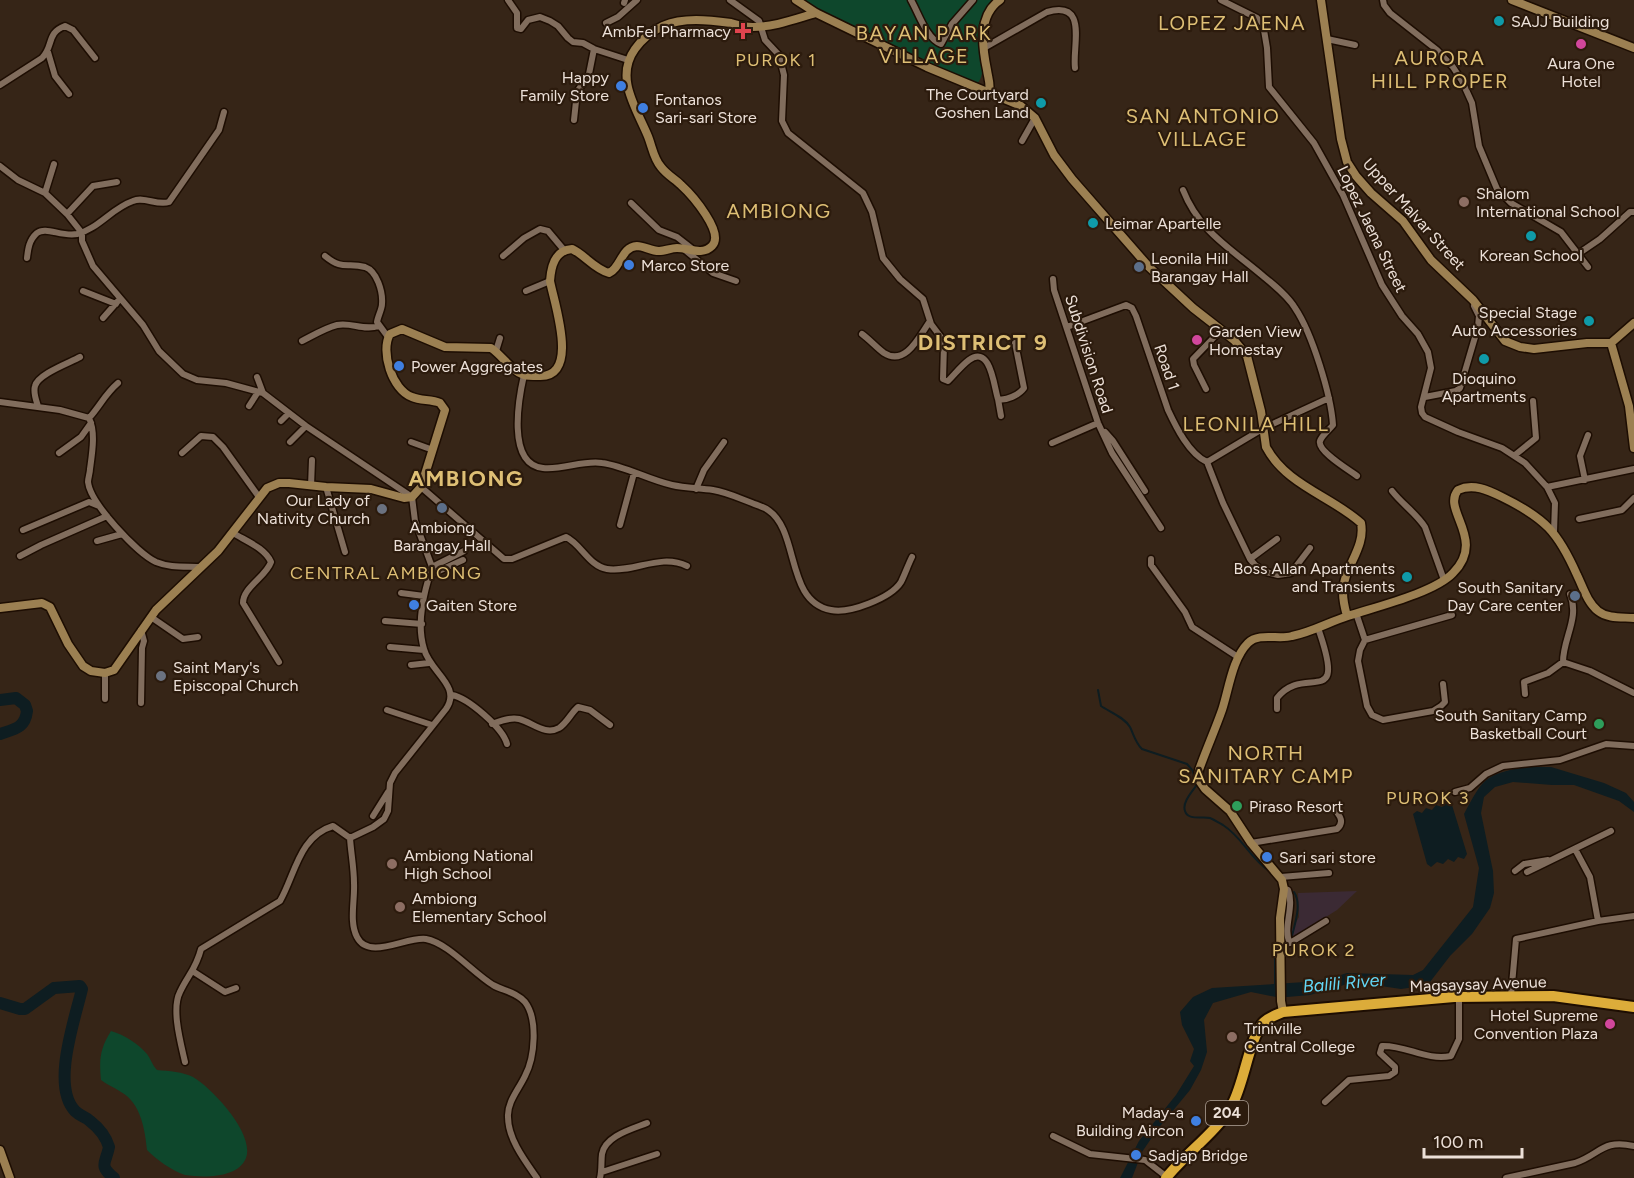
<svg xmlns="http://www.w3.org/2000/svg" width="1634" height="1178" font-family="Figtree,sans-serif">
<rect width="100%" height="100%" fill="#362517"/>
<path fill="#3b2a34" d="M1357,891l-20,19 -46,29 -1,-6 9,-16 -1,-24z"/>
<path fill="#0e472c" d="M801,0h193c-5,5 -10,9 -12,16 -6,18 10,60 -8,70l-132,-65 -25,-11z
M111,1031c14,4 26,12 36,23 4,5 5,11 10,16 12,1 26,2 36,7 19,11 62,57 53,81 -8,20 -41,20 -61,17 -14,-5 -28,-15 -38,-25 -2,-20 -6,-47 -26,-58 -7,-5 -14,-7 -20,-12 -2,-21 -1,-31 10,-49z"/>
<path fill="#0e1d21" d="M1526,767h25l53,16 22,10 8,9v10l-15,-11 -45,-16h-22l-39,-3 -18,5 -11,10 -3,16 12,58 1,22 -4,15 -18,26 -22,22 -20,26 -8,4 -21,3 -47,-7 -44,13 -23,2h-11l-25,-5 -38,11 -9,17 3,32 -6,18 -11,20 -33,40 -15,22 -10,26h-12l19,-37 37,-46 18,-29 -4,-5 4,-12 -12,-24 -2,-13 13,-15 19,-9 93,-6 23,-3 19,-6 66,2 10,-5 50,-63 6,-39 -15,-54c19,-35 20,-40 62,-47z
M1446,803l6,2 15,49 -3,5 -6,-2 -4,5 -6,-3 -5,5 -6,-2 -6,5 -4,-3 -14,-50 4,-3 5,2 4,-5 6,2 4,-5 6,2z"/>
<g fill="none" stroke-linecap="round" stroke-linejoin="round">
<path stroke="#0e1d21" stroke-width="2" d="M1098,690l3,16c9,6 23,11 29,21 4,8 5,15 12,22l45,15 6,7 3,15c-5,7 -14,17 -11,25 3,10 18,5 25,7 5,2 9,5 13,7 20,13 26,32 46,46
M1282,943l10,-7c3,-13 10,-32 2,-44
M1275,984v-37l3,-1"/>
<path stroke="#0e1d21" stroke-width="12" d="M0,700l16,-2 9,7 2,6c-2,17 -12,18 -27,23
M0,1003l20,6h5l29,-21 26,-2 2,3c-7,30 -31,97 -7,122 5,5 11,6 15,10 9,7 16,16 19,26 -3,16 -11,18 5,31"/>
<g stroke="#1d0d02" stroke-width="9">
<path id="street" d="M508,0l9,13v15l4,1 7,-9 12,-3 10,4 8,5 10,12 5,4 10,1 11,6 34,11
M730,0l29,21 6,19 14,15 5,20 -2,46 6,12 75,60 9,19 11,46 17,21 23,20 8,25 12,16 1,5 -1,34 5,2c7,-7 13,-15 21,-21 22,-16 25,28 29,39 8,2 21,-4 26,-11l-9,-45
M911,0c8,14 15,38 30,44l11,-20 21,-24
M1221,0l36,18 6,6 4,24 2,39 45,56 29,52 39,90 20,31 16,18 10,18 3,16 -10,39 1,6 3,4 33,15 44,16 23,15 22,24 8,16 -1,29
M1383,0l1,5 6,8 47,37 16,17 9,14 10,22 7,43 18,43 14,14 50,29 27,35
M624,3l1,-3
M606,23l12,-6 19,-17
M1327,39l28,6
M984,48l63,-36c42,-12 25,34 28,56
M48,52l7,24 14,18
M0,85l42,-27c12,-12 4,-25 23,-32l8,4 22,28
M574,120l3,-28 12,-18 5,-25
M1022,141l13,-23
M0,166l18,14 27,13 22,21 15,19v8l11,25 50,59 16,26 24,23 14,6 29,3 37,10 43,33 106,71 3,24 17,46c-8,25 -16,56 -8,82 6,23 38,37 22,60l-51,64 -5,10 -2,28 -4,8 -11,8 -23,11
M1183,190c16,41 47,58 80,86 11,9 25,20 32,32 17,25 36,87 38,117 -4,5 -11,10 -13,16 -3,10 29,29 37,35
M45,193l9,-29
M631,203l28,27 18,7 18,14
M67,214l26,-28 24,-4
M685,250l28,23 23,8
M1578,254l22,-15 30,-27h4
M325,256c18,15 22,6 40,11 12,4 18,25 17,37 0,5 -4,12 -5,18l11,15
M503,256l21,-18 16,-9 8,2 16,19
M27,258c1,-9 2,-18 10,-25 9,-7 24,4 40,1 21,-5 35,-26 56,-33 11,-5 24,5 36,1l50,-72 5,-18
M1053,279l1,11 44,133 14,30 49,75
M83,291l33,13
M526,291l24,-10
M103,318l15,-17
M1067,327l59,-22 6,3 4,8 32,94c8,17 21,44 39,52
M862,334c8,6 15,14 22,19 22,14 36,-18 46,-32
M302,341c10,-5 23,-13 35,-16 15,-3 26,6 42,1
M496,351l4,-13
M524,375c-5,22 -18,89 19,93 20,2 40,-8 59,-5 23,3 47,17 70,22 13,3 27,3 41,5 13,2 26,8 39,13 5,2 12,4 16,7 32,21 17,92 63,100 18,4 60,-12 70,-28 4,-8 7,-17 11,-25
M257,377l6,16
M1206,389l-12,-24 -1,-6 28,-29
M1425,397l31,-6 4,-3 18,-61 1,-11 -5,-10
M998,399l3,17
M0,402l60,8 29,8c7,14 3,36 1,51 0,4 -2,9 -2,13 2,21 49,71 68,80 14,6 30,4 46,5
M38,406c-2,-6 -5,-13 -3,-20 3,-12 34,-23 45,-29
M249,406l9,-14
M89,418c11,-12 16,-24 29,-35
M281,421l8,-8
M1105,432l8,9 32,50
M290,442l16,-16
M411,442l22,8
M1052,443l46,-20
M59,453l22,-16 10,-14
M182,453l19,-17 12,1 10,10 36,50
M1515,455l21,-17 -3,-37
M1207,462l16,41 27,56 5,6 11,7 12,3 13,-2 19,-25
M1207,462l57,-34 65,-30
M1585,480l-5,-24 8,-21
M311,486l1,-26
M326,487l19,65
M421,487l83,72h8l54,-22c15,7 23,29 41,32 27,4 53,-16 80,-3
M1547,487l87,-18
M696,489l8,-19 20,-28
M1392,491c10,13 24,22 33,36l19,53
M1579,519l43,-9 12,-12
M620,525l14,-52
M23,530l66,-28 10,4
M233,533c13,8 32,15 38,29 -5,15 -28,25 -28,41l36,59
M97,541l25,-7
M20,556l21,-11 66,-29
M1151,559v6l34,47 7,15 46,30
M1250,559l27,-20
M432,567l32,-16
M430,575l33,-15
M401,593l23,3
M1356,613l9,27 -5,10 -2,11 9,45 5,9 11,5 50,-9 8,-5 4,-4 -2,-18
M151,617l32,22 15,-2
M385,621l37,3
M1365,640l87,-25
M390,647l34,3
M1563,662l27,9 44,22
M411,665l18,-2
M105,673v26
M1525,694l-1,-12 24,-9 15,-11c0,-24 17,-44 7,-68
M452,695c16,3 51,33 55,49
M141,703l1,-55 2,-7 -3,-11
M1277,709v-11c28,-36 71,15 41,-70
M387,710l45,15
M492,724c9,-3 18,-7 27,-5 13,3 26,17 40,9 8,-5 12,-15 19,-21l12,3 20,15
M1455,792l15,-4 16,-14 17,-8 57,-6 46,-16 28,2
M373,816l15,-24
M1251,843l86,-14c9,-8 1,-15 -4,-22
M1575,849l15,28 8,44
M1515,871l9,-7 24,-4
M1527,872l84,-41
M1281,877l48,-4
M1284,889l4,1c7,17 -6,39 2,53l36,-22
M194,972l31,20 11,-4
M1511,996l5,-57 82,-18 36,-5
M185,1062c-4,-18 -14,-53 -5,-70 8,-17 16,-23 21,-43l79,-48c15,-26 19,-65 53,-75l17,12c1,15 4,30 4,45 1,17 -5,39 3,54 12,24 50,-1 69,2 22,4 47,34 67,46 11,6 23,7 32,17 13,17 10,55 0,74 -6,13 -18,26 -17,41 0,22 17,44 29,61
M1325,1102l24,-22 40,-4 6,-4v-5l-15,-14 2,-7c24,-1 44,15 69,10l8,-17v-42
M1053,1136l37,18 55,6 22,17
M602,1172l55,-18
M600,1178c2,-8 1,-16 2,-24 3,-18 30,-25 45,-31
M1506,1178l69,-15c26,-9 27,-24 59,-17"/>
</g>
<g stroke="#1d0d02" stroke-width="11">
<path id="secondary" d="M796,0l20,13 111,54 94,39 14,12 19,37 18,24 77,88 44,41 41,32 13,16 14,55 5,36c20,38 65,49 95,76 5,25 -18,45 -18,69 0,8 2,17 4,24
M1321,0l20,139 6,23 9,14 15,17 32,28 28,39 42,40 32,41 15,6 14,2 53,-6h24
M1512,0l122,48
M989,93c2,-9 -1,-15 -2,-23 -5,-24 -9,-55 13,-70
M1611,343l18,63 5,42
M1611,343l23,-20
M0,608l42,-5 8,4 18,37 15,22 8,5 14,2 9,-3 42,-60 62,-59 49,-63 12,-5h10l37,4 45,2 33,9 8,-1 9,-10 24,-77 -5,-7c-9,-4 -19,-2 -28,-6 -20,-7 -32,-46 -22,-63l12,-5 43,18 46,1c12,8 19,22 33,27 4,1 9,1 14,1 43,3 16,-73 12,-95 1,-15 5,-31 22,-32 13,6 22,20 37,24 12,-5 12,-26 28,-27 7,0 14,5 22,5 6,0 12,-3 18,-3 12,0 25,8 35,-2 13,-13 -20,-51 -31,-61 -6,-6 -14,-10 -20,-18 -8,-9 -9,-22 -14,-33 -12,-28 -32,-57 -12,-85 7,-10 17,-18 28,-23 20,-9 46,-6 68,-3 7,2 15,4 22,4 21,0 42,-8 63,-14
M1283,1012l-2,-11 -1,-83 4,-29 -2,-9 -31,-37 -21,-32 -25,-22 -7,-10 1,-9c7,-20 16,-40 23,-60 7,-21 10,-51 26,-67 11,-11 31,-3 44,-7 20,-4 37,-14 56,-20 27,-9 86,-23 105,-43 34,-34 -12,-63 5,-83 15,-7 30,0 44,7 43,21 56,35 75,78 6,12 10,27 21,36 10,8 24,6 36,7
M0,1150l10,28"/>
</g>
<g stroke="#1d0d02" stroke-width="14">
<path id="highway" d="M1166,1178c20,-25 51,-46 66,-73 12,-21 17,-66 31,-82 6,-6 13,-8 20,-11l171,-15 99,-1 81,11"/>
</g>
<use href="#street" stroke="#816d5d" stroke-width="6"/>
<use href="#secondary" stroke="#9c8052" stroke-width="8"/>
<use href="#highway" stroke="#dcac3a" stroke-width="10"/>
</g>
<g fill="#0f9aa8" stroke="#2c1b0d" stroke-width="2">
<circle cx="1499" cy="21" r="6"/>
<circle cx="1041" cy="103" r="6"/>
<circle cx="1093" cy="223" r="6"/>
<circle cx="1531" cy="236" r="6"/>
<circle cx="1589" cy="321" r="6"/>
<circle cx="1484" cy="359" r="6"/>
<circle cx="1407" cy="577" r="6"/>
</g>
<path fill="#e0444e" stroke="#2c1b0d" stroke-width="2" d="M740 22h6v6h6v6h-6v6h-6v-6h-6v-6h6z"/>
<g fill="#d1479c" stroke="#2c1b0d" stroke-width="2">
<circle cx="1581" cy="44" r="6"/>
<circle cx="1197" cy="340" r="6"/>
<circle cx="1610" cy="1024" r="6"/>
</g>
<g fill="#3f7fe0" stroke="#2c1b0d" stroke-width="2">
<circle cx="621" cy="86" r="6"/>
<circle cx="643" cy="108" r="6"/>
<circle cx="629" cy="265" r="6"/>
<circle cx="399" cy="366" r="6"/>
<circle cx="414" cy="605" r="6"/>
<circle cx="1267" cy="857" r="6"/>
<circle cx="1196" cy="1121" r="6"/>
<circle cx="1136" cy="1155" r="6"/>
</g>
<g fill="#8d6e63" stroke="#2c1b0d" stroke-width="2">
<circle cx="1464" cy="202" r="6"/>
<circle cx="392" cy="864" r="6"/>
<circle cx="400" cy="907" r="6"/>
<circle cx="1232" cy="1037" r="6"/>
</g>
<g fill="#5c6f8a" stroke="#2c1b0d" stroke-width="2">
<circle cx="1139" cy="267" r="6"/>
<circle cx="442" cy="508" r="6"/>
<circle cx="1575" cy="596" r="6"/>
</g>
<g fill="#6b7280" stroke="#2c1b0d" stroke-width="2">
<circle cx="382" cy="509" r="6"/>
<circle cx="161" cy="676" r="6"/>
</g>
<g fill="#2e9e5b" stroke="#2c1b0d" stroke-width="2">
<circle cx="1599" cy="724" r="6"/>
<circle cx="1237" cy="806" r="6"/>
</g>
<g text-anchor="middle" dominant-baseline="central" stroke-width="4.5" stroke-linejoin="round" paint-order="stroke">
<rect fill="#2c1b0d" stroke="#b2a59b" stroke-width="1.5" x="1206" y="1101" width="42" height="24" rx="4.5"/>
<g font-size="15" font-weight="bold" fill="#ece0d8">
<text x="1227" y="1113">204</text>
</g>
<g font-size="16" fill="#ece0d8" stroke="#2c1b0d" text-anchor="start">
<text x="1511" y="21">SAJJ Building</text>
<text x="731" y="31" text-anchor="end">AmbFel Pharmacy</text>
<text x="1581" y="63" text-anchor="middle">Aura One<tspan x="1581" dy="18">Hotel</tspan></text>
<text x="609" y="77" text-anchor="end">Happy<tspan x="609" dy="18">Family Store</tspan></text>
<text x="1029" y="94" text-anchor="end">The Courtyard<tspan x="1029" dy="18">Goshen Land</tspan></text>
<text x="655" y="99">Fontanos<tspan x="655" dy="18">Sari-sari Store</tspan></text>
<text x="1476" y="193">Shalom<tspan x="1476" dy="18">International School</tspan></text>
<text x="1105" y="223">Leimar Apartelle</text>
<text x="1531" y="255" text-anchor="middle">Korean School</text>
<text x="1151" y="258">Leonila Hill<tspan x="1151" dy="18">Barangay Hall</tspan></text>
<text x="641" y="265">Marco Store</text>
<text x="1577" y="312" text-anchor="end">Special Stage<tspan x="1577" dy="18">Auto Accessories</tspan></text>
<text x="1209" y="331">Garden View<tspan x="1209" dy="18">Homestay</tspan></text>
<text x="411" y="366">Power Aggregates</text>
<text x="1484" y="378" text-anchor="middle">Dioquino<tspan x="1484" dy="18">Apartments</tspan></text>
<text x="370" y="500" text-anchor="end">Our Lady of<tspan x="370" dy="18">Nativity Church</tspan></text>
<text x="442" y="527" text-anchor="middle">Ambiong<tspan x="442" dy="18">Barangay Hall</tspan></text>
<text x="1395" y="568" text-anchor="end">Boss Allan Apartments<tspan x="1395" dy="18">and Transients</tspan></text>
<text x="1563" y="587" text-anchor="end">South Sanitary<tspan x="1563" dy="18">Day Care center</tspan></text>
<text x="426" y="605">Gaiten Store</text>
<text x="173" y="667">Saint Mary's<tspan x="173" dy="18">Episcopal Church</tspan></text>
<text x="1587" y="715" text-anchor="end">South Sanitary Camp<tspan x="1587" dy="18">Basketball Court</tspan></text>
<text x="1249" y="806">Piraso Resort</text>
<text x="404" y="855">Ambiong National<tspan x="404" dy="18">High School</tspan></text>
<text x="1279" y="857">Sari sari store</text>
<text x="412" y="898">Ambiong<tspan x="412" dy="18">Elementary School</tspan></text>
<text x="1598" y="1015" text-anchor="end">Hotel Supreme<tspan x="1598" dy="18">Convention Plaza</tspan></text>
<text x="1244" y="1028">Triniville<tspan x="1244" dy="18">Central College</tspan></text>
<text x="1184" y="1112" text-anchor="end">Maday-a<tspan x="1184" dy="18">Building Aircon</tspan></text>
<text x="1148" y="1155">Sadjap Bridge</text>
</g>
<g font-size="16" fill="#ece0d8" stroke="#2c1b0d">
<text transform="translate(1414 214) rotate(48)">Upper Malvar Street</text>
<text transform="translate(1372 229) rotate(64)">Lopez Jaena Street</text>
<text transform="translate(1089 354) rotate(72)">Subdivision Road</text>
<text transform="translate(1167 367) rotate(71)">Road 1</text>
<text transform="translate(1478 984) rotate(-2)">Magsaysay Avenue</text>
</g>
<g font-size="18" letter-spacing="1.5" fill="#debf75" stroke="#2c1b0d">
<text x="776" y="60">PUROK 1</text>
<text x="386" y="573">CENTRAL AMBIONG</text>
<text x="1428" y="798">PUROK 3</text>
<text x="1314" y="950">PUROK 2</text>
</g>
<g font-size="18" font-style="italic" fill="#63d7f6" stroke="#2c1b0d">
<text transform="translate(1344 983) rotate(-5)">Balili River</text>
</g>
<g font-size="20" letter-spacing="1.5" fill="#debf75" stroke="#2c1b0d">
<text x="1232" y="23">LOPEZ JAENA</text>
<text x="924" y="33">BAYAN PARK<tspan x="924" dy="23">VILLAGE</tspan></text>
<text x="1440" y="58">AURORA<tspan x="1440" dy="23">HILL PROPER</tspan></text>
<text x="1203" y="116">SAN ANTONIO<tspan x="1203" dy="23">VILLAGE</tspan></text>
<text x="779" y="211">AMBIONG</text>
<text x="1256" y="424">LEONILA HILL</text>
<text x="1266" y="753">NORTH<tspan x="1266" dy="23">SANITARY CAMP</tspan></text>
</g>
<g font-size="22" font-weight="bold" letter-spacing="1.5" fill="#debf75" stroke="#2c1b0d">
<text x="983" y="342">DISTRICT 9</text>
<text x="466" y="478">AMBIONG</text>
</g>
</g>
<path d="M1424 1148v9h98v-9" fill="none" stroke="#ece0d8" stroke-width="3"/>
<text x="1433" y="1148" font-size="18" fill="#ece0d8" stroke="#2c1b0d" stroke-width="4.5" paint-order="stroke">100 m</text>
</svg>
